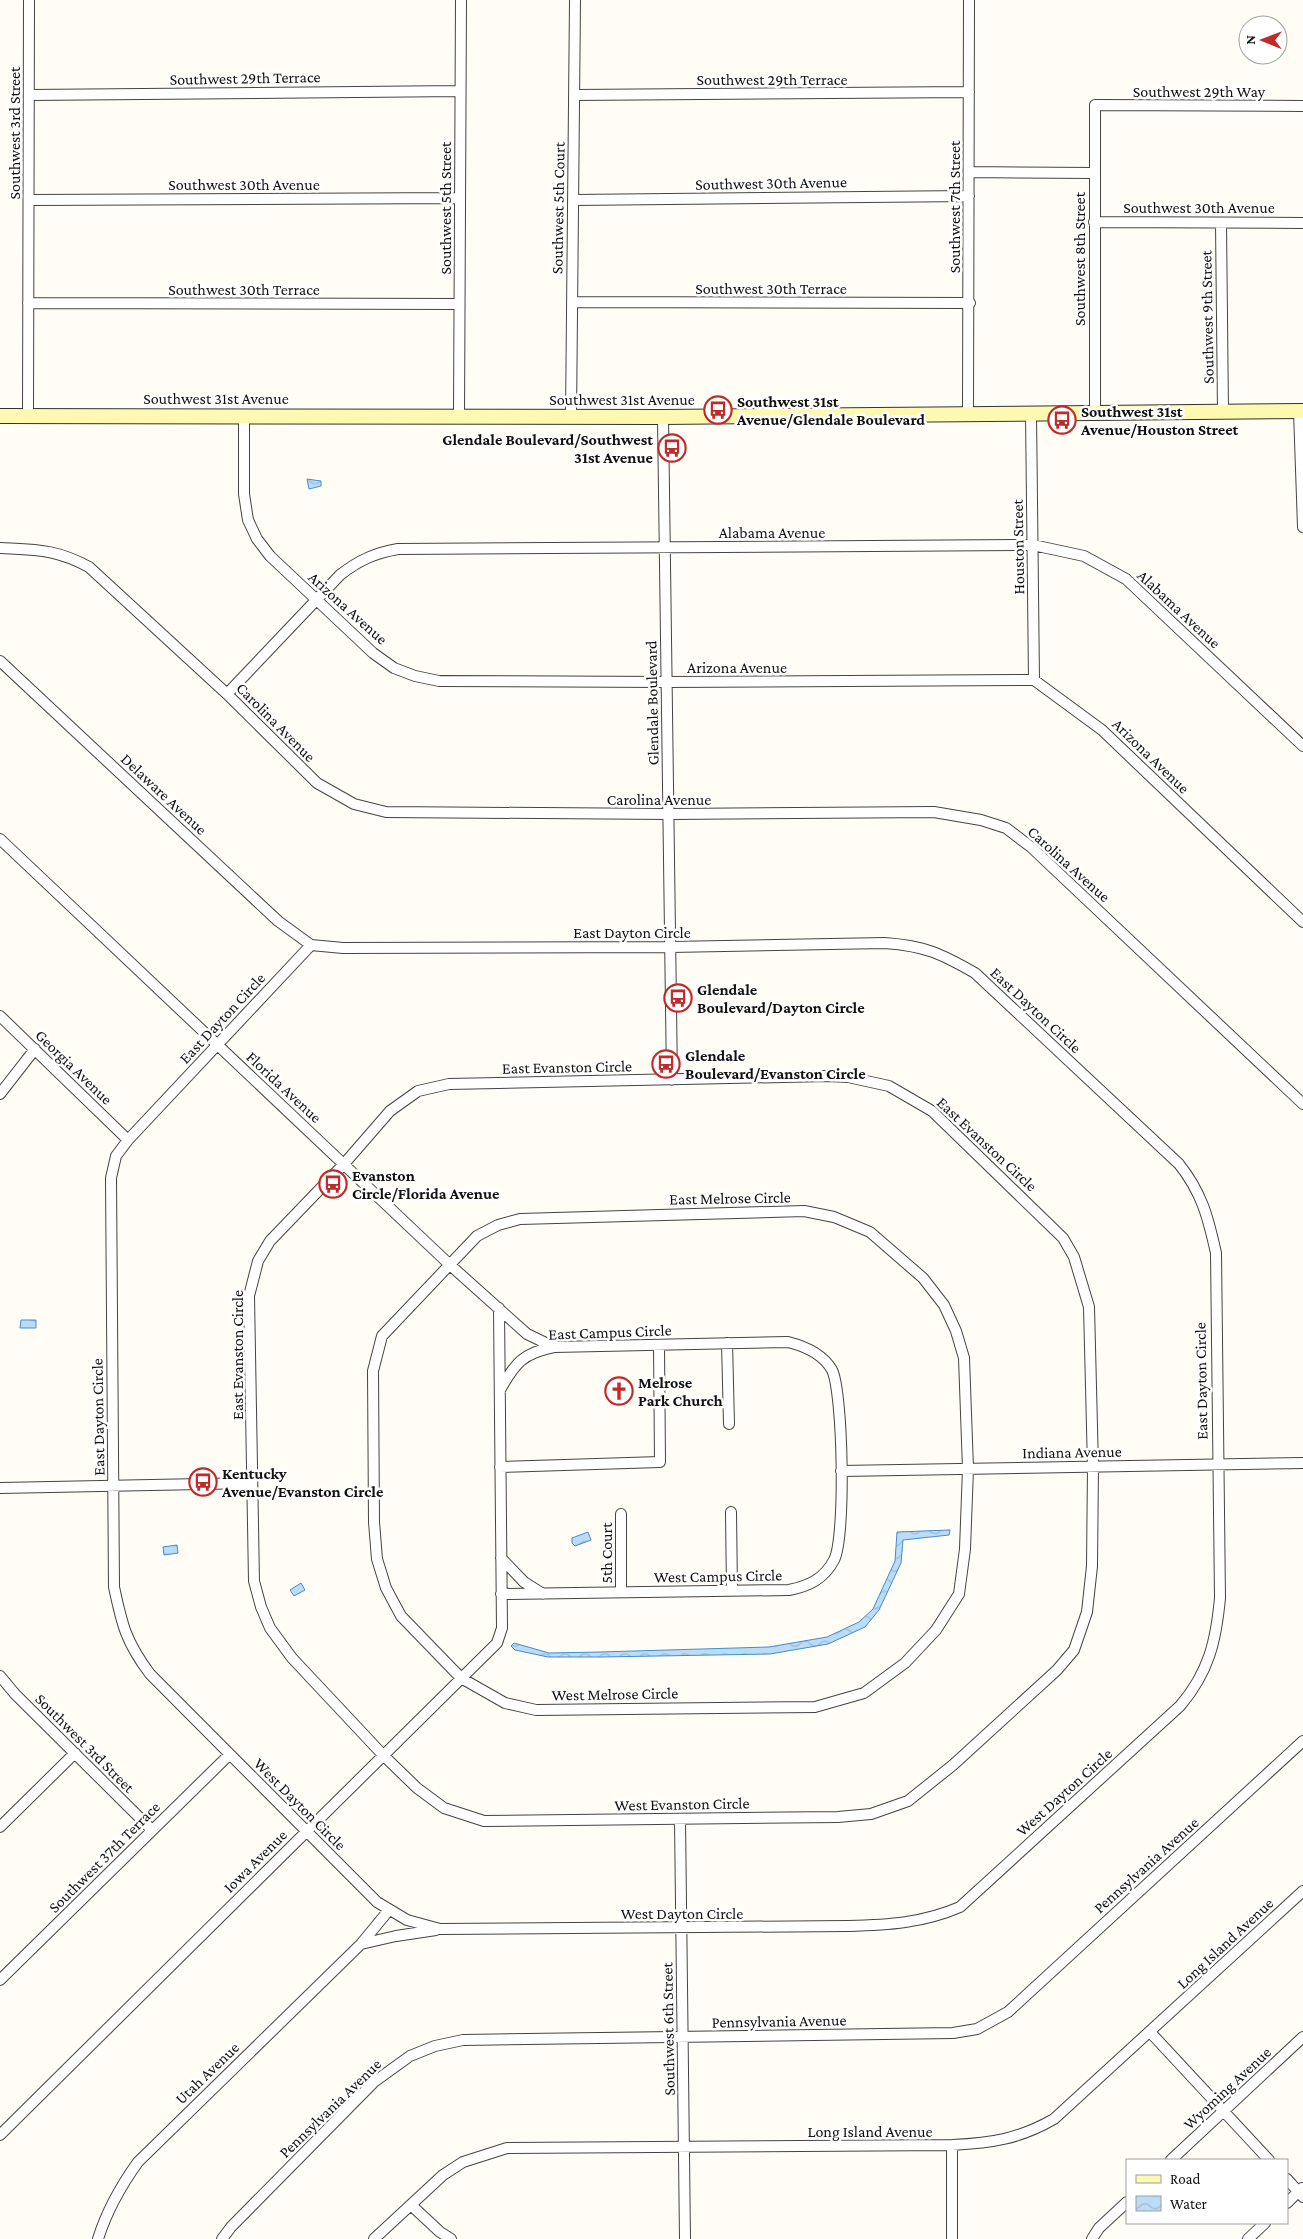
<svg xmlns="http://www.w3.org/2000/svg" width="1303" height="2239" font-family="'Crimson Pro',serif">
<defs>
<pattern id="water-waves" width="16" height="10" patternUnits="userSpaceOnUse" patternTransform="scale(1.25)"><rect width="16" height="10" fill="#badcf6"/><path d="M0 5q4-4 8 0t8 0" fill="none" stroke="#9fbcd2"/></pattern>
</defs>
<rect width="100%" height="100%" fill="#fffdf5"/>
<path fill="url(#water-waves)" stroke="#428dcc" d="M307,479l14,2v5l-12,3z
M21,1320h15v8h-16z
M950,1530l-1,5 -46,5 -2,23 -22,47 -14,17 -37,17 -58,10 -168,3h-54l-33,-7 -4,-4 3,-3 35,10 51,-1 169,-5 58,-10 32,-15 14,-13 22,-48 2,-29z
M588,1532l3,8 -16,6 -3,-3v-5z
M177,1545l1,8 -14,2 -1,-8z
M301,1583l4,7 -11,6 -4,-6z"/>
<g fill="none" stroke-linecap="round" stroke-linejoin="round">
<g stroke="#444" stroke-width="12">
<path id="minor" d="M29,95l431,-4
M574,95l395,-3
M969,172l125,1
M29,200l431,-2
M573,200l396,-4
M1094,222l209,1
M1221,223l2,189
M572,302l398,1
M28,303l431,1
M1299,411l4,116
M1031,413l3,267
M1095,413v-308l208,1
M968,414l1,-414
M459,415l2,-415
M28,416l1,-416
M244,416v78l4,26 9,19 13,17 103,97 21,15 21,8 24,5 228,1 367,-2 68,50 201,192
M571,417l4,-417
M663,417l9,663
M0,548c37,2 56,1 89,19l138,127 90,89 37,21 32,8 283,2 265,-2 47,8 25,8 25,19 272,257
M0,661l278,260 33,24
M227,694l113,-119c19,-15 35,-22 58,-26l635,-4 51,11 42,23 177,167
M0,839l449,425 78,70 27,13
M885,943c40,3 55,10 90,30l204,191c23,29 29,53 37,89l4,345c-4,43 -11,74 -40,108l-220,201c-37,16 -72,18 -112,19l-408,3 -33,-9 -30,-18 -227,-228c-24,-32 -28,-49 -36,-87l-3,-409 5,-22 12,-16 183,-195 32,3 328,-1z
M0,1016l128,124
M827,1076l21,1 41,9 43,25 131,127 11,19 15,50 4,160 -1,99 -5,46 -13,38 -17,20 -104,95 -45,36 -37,13 -33,3 -354,4 -40,-13 -27,-20 -34,-33 -91,-97 -22,-30 -9,-21 -7,-26 -5,-285 9,-35 12,-20 74,-77 46,-53 28,-20 31,-7z
M0,1094l35,-45
M804,1211l30,6 36,15 53,46 21,27 12,26 8,27 4,111 -3,80 -6,45 -23,36 -31,33 -41,30 -49,14 -279,3 -31,-7 -44,-25 -60,-62 -15,-28 -9,-29 -3,-37 -1,-151 9,-35 95,-100 21,-11 22,-6z
M727,1343l2,81
M500,1390c15,-27 23,-37 54,-43l234,-5c16,4 35,12 44,28 11,22 14,168 2,190 -10,19 -25,26 -45,30l-288,4
M500,1467l160,-5 -1,-117
M841,1471l462,-8
M0,1488l252,-5
M731,1512l1,79
M501,1558l23,24 19,12
M621,1592v-78
M0,1676l15,18 137,136
M680,1819l5,420
M0,1827l75,-74
M361,1944l35,-8 40,-6
M0,1980l229,-225
M1150,2032l119,128
M0,2135l497,-492 5,-15 -3,-320
M1171,2160l132,-123
M1287,2179l16,18
M1287,2203l15,-15
M411,2205l29,27 11,7
M98,2239c9,-29 22,-52 40,-77l223,-218 28,-34
M222,2239l9,-12 143,-145 36,-26 25,-10 28,-6 490,-7 24,-4 31,-17 295,-271
M374,2239l69,-64 20,-13 44,-14 445,-3c40,-2 67,-6 102,-26l249,-228
M952,2239v-94
M1092,2239l7,-11 28,-26
M1248,2239l17,-16"/>
</g>
<g stroke="#333" stroke-width="16">
<path id="secondary" d="M0,416l663,1 640,-6"/>
</g>
<use href="#minor" stroke="#fff" stroke-width="10"/>
<use href="#secondary" stroke="#fdf9b1" stroke-width="14"/>
</g>
<defs>
<g id="bus-ring" transform="scale(1.4375)"><circle r="9.5" fill="#fff" stroke="#c02b29" stroke-width="1.5"/><path d="M-5-6H5V4H4V6H2V4H-2V6H-4V4H-5ZM-3.5-4V0h7V-4ZM-3.5 1.2v1.5H-2V1.2ZM2 1.2v1.5H3.5V1.2Z" fill="#c02b29"/></g>
<g id="church-ring" transform="scale(1.4375)"><circle r="9.5" fill="#fff" stroke="#c02b29" stroke-width="1.5"/><path d="M-1.2-6h2.4v3.5h3.3v2.4h-3.3V6h-2.4V-.1h-3.3v-2.4h3.3Z" fill="#c02b29"/></g>
</defs>
<g fill-rule="evenodd">
<use href="#bus-ring" x="718" y="410"/>
<use href="#bus-ring" x="1062" y="420"/>
<use href="#bus-ring" x="672" y="448"/>
<use href="#bus-ring" x="678" y="998"/>
<use href="#bus-ring" x="666" y="1064"/>
<use href="#bus-ring" x="333" y="1184"/>
<use href="#church-ring" x="619" y="1391"/>
<use href="#bus-ring" x="203" y="1482"/>
</g>
<g text-anchor="middle" dominant-baseline="central" stroke-width="5" stroke-linejoin="round" paint-order="stroke">
<g font-size="16" fill="#111" stroke="#fff">
<text transform="translate(245 78) rotate(-1)">Southwest 29th Terrace</text>
<text x="772" y="79">Southwest 29th Terrace</text>
<text x="1199" y="91">Southwest 29th Way</text>
<text transform="translate(14 133) rotate(-90)">Southwest 3rd Street</text>
<text transform="translate(771 183) rotate(-1)">Southwest 30th Avenue</text>
<text x="244" y="184">Southwest 30th Avenue</text>
<text transform="translate(954 207) rotate(-90)">Southwest 7th Street</text>
<text x="1199" y="207">Southwest 30th Avenue</text>
<text transform="translate(445 208) rotate(-90)">Southwest 5th Street</text>
<text transform="translate(558 208) rotate(-89)">Southwest 5th Court</text>
<text transform="translate(1079 259) rotate(-90)">Southwest 8th Street</text>
<text x="771" y="288">Southwest 30th Terrace</text>
<text x="244" y="289">Southwest 30th Terrace</text>
<text transform="translate(1207 317) rotate(-91)">Southwest 9th Street</text>
<text x="216" y="398">Southwest 31st Avenue</text>
<text x="622" y="399">Southwest 31st Avenue</text>
<text x="772" y="532">Alabama Avenue</text>
<text transform="translate(1018 547) rotate(-91)">Houston Street</text>
<text transform="translate(348 608) rotate(42)">Arizona Avenue</text>
<text transform="translate(1179 609) rotate(43)">Alabama Avenue</text>
<text x="737" y="667">Arizona Avenue</text>
<text transform="translate(652 703) rotate(-91)">Glendale Boulevard</text>
<text transform="translate(276 722) rotate(45)">Carolina Avenue</text>
<text transform="translate(1151 756) rotate(44)">Arizona Avenue</text>
<text transform="translate(164 794) rotate(43)">Delaware Avenue</text>
<text x="659" y="799">Carolina Avenue</text>
<text transform="translate(1069 864) rotate(42)">Carolina Avenue</text>
<text x="632" y="932">East Dayton Circle</text>
<text transform="translate(1036 1010) rotate(43)">East Dayton Circle</text>
<text transform="translate(222 1018) rotate(-47)">East Dayton Circle</text>
<text transform="translate(74 1067) rotate(44)">Georgia Avenue</text>
<text transform="translate(567 1067) rotate(-1)">East Evanston Circle</text>
<text transform="translate(284 1087) rotate(43)">Florida Avenue</text>
<text transform="translate(987 1144) rotate(43)">East Evanston Circle</text>
<text transform="translate(730 1198) rotate(-1)">East Melrose Circle</text>
<text transform="translate(610 1332) rotate(-2)">East Campus Circle</text>
<text transform="translate(237 1355) rotate(-90)">East Evanston Circle</text>
<text transform="translate(1201 1381) rotate(-91)">East Dayton Circle</text>
<text transform="translate(98 1417) rotate(-91)">East Dayton Circle</text>
<text transform="translate(1072 1452) rotate(-1)">Indiana Avenue</text>
<text transform="translate(606 1553) rotate(-90)">5th Court</text>
<text transform="translate(718 1576) rotate(-1)">West Campus Circle</text>
<text transform="translate(615 1694) rotate(-1)">West Melrose Circle</text>
<text transform="translate(85 1743) rotate(45)">Southwest 3rd Street</text>
<text transform="translate(1064 1792) rotate(-42)">West Dayton Circle</text>
<text transform="translate(300 1804) rotate(45)">West Dayton Circle</text>
<text transform="translate(682 1804) rotate(-1)">West Evanston Circle</text>
<text transform="translate(104 1857) rotate(-45)">Southwest 37th Terrace</text>
<text transform="translate(255 1861) rotate(-45)">Iowa Avenue</text>
<text transform="translate(1146 1865) rotate(-42)">Pennsylvania Avenue</text>
<text x="682" y="1913">West Dayton Circle</text>
<text transform="translate(1225 1943) rotate(-43)">Long Island Avenue</text>
<text transform="translate(779 2021) rotate(-1)">Pennsylvania Avenue</text>
<text transform="translate(668 2029) rotate(-91)">Southwest 6th Street</text>
<text transform="translate(207 2073) rotate(-44)">Utah Avenue</text>
<text transform="translate(1227 2088) rotate(-43)">Wyoming Avenue</text>
<text transform="translate(330 2108) rotate(-44)">Pennsylvania Avenue</text>
<text x="870" y="2131">Long Island Avenue</text>
</g>
<g font-size="16" font-weight="bold" fill="#111" stroke="#fff" text-anchor="start">
<text x="737" y="401">Southwest 31st<tspan x="737" dy="18">Avenue/Glendale Boulevard</tspan></text>
<text x="1081" y="411">Southwest 31st<tspan x="1081" dy="18">Avenue/Houston Street</tspan></text>
<text x="653" y="439" text-anchor="end">Glendale Boulevard/Southwest<tspan x="653" dy="18">31st Avenue</tspan></text>
<text x="697" y="989">Glendale<tspan x="697" dy="18">Boulevard/Dayton Circle</tspan></text>
<text x="685" y="1055">Glendale<tspan x="685" dy="18">Boulevard/Evanston Circle</tspan></text>
<text x="352" y="1175">Evanston<tspan x="352" dy="18">Circle/Florida Avenue</tspan></text>
<text x="638" y="1382">Melrose<tspan x="638" dy="18">Park Church</tspan></text>
<text x="222" y="1473">Kentucky<tspan x="222" dy="18">Avenue/Evanston Circle</tspan></text>
</g>
</g>
<rect x="1126" y="2159" width="162" height="65" fill="#ffffff" stroke="#a0a0a0"/>
<rect x="1136" y="2175" width="25" height="8" fill="#fdf9b1" stroke="#a0a0a0"/>
<text x="1170" y="2184" font-size="15" fill="#111111">Road</text>
<rect x="1136" y="2196" width="25" height="15" fill="url(#water-waves)" stroke="#a0a0a0"/>
<text x="1170" y="2209" font-size="15" fill="#111111">Water</text>
<g transform="translate(1263 40) rotate(271)"><circle r="24" fill="#ffffff" stroke="#a0a0a0"/>
<path d="M0-4L9 19L0 12L-9 19Z" fill="#c02b29"/>
<text y="-8" font-size="14" font-weight="bold" text-anchor="middle" fill="#111111">N</text>
</g>
</svg>
